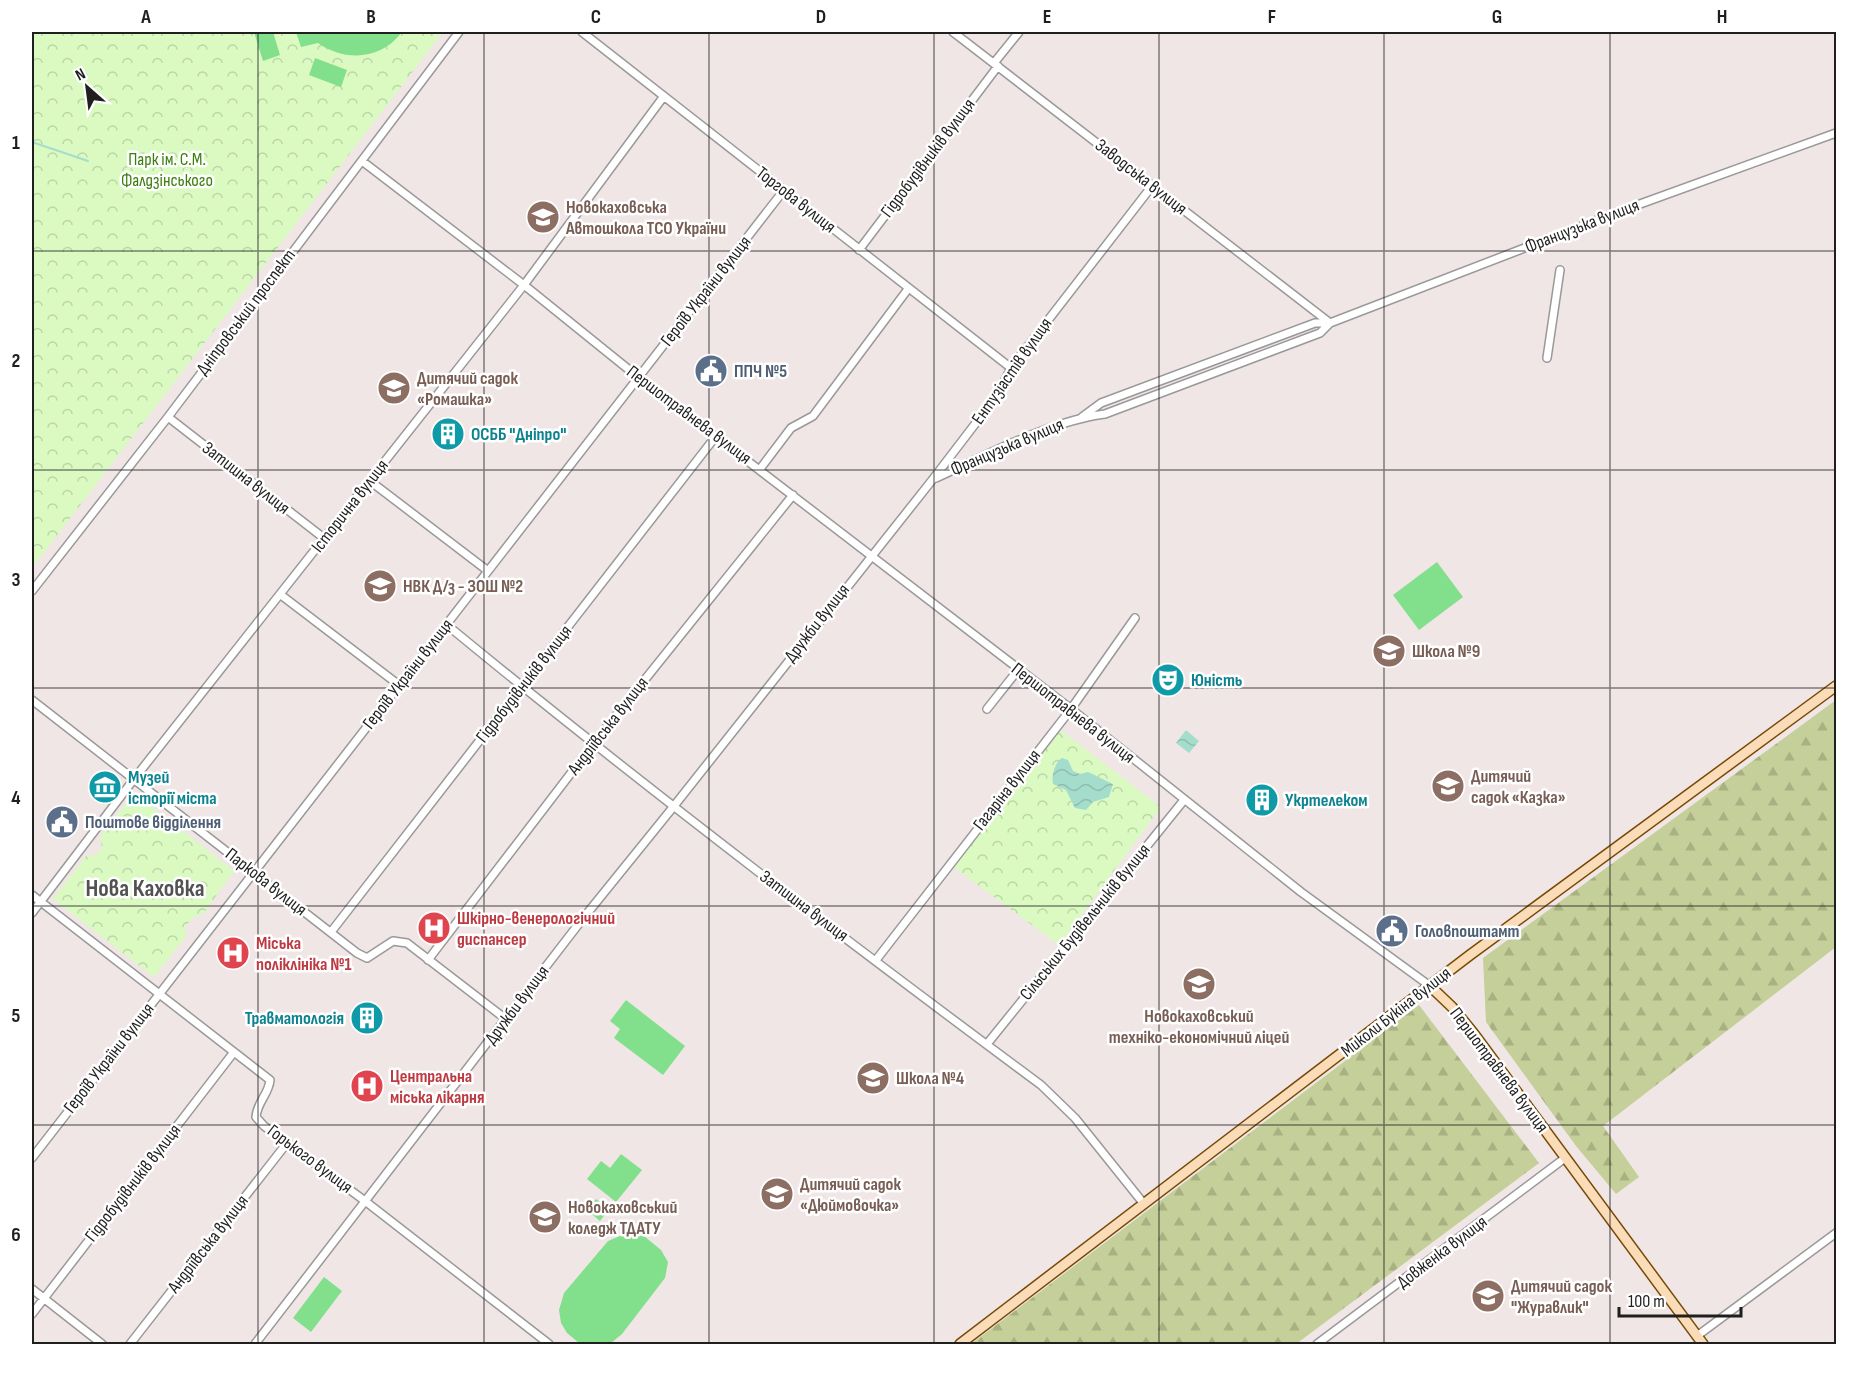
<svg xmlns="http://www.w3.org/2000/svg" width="1868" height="1376" font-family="'Sofia Sans Condensed',sans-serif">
<defs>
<pattern id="forest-firs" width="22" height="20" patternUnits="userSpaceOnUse" patternTransform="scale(1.5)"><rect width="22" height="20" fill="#c5cf99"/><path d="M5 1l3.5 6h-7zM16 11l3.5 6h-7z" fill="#a9b183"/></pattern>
<pattern id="park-crowns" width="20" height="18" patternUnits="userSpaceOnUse" patternTransform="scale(1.5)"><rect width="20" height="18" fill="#dafac2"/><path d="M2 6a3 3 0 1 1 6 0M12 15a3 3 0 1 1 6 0" fill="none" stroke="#bbd6a6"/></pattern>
<pattern id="water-waves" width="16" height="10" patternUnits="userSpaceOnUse" patternTransform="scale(1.5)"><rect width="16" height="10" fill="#a5ddcd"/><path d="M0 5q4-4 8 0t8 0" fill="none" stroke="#8ebdb0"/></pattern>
</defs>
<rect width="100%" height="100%" fill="#f0e6e5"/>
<path fill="url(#forest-firs)" d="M1836,700v247l-233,179 36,51 -23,17 -40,-48 -90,-124 -3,-64z
M1419,1005l120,158 -243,181h-325z"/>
<path fill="url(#park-crowns)" d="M32,32h411l-411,536z
M1059,729l102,78 -102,138 -107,-79z
M134,793l100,78 -31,43c-10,2 -13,6 -18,14l1,8 -32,41 -101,-78 33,-43 10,-1 6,-8 -2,-10z"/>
<path fill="#82df8c" d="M254,32h19l7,23 -17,6z
M296,32h106c-21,28 -57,30 -84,11l-17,4z
M315,58l32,12 -6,17 -32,-12z
M1437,562l26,35 -44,33 -26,-35z
M626,1000l59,46 -22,29 -49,-37 6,-9 -10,-8z
M621,1154l21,16 -26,32 -29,-23 14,-18 9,7z
M596,1199l13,10 -9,12 -13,-11z
M632,1234l12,2 17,14 7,12 -3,16 -43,56 -11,9 -6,1 -26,-1 -12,-10 -6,-10 -2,-13 5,-17 44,-52 12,-5z
M324,1277l18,14 -31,41 -18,-14z"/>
<path fill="url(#water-waves)" d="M1186,730l13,11 -10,12 -13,-10z
M1062,758l6,2 5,11 7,3 8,-2 25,12 -4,13 -16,5 -7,8 -11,-2 -9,-18 -13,-6c-2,-8 2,-22 9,-26z"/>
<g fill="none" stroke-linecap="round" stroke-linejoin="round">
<path stroke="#a5ddcd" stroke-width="2" d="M32,142l56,19"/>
<g stroke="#999" stroke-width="10">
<path id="street" d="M582,32l429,336
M953,32l377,291
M994,63l25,-31
M362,161l162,124 114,92 433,332 230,183 129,94
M859,250l139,-184
M1547,358l13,-88
M168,417l157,122
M1082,417l19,-14 214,-80h15l288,-111 218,-79
M760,469l31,-41 22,-12 95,-127
M936,478c51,-23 114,-57 169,-64l215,-81 10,-10
M370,481l118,90
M32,591l136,-174 291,-385
M281,595l118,90
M447,625c193,159 393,311 594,460l34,33 69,86
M32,700l325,253 10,5 26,-17 14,2 100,77
M987,709l31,-39
M32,895l238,185c-1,14 -13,22 -14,37l8,9 101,75 184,143
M32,913l102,-134 390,-494 140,-189
M331,932l385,-496
M428,960l166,-217 199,-248
M876,960l195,-251 64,-91
M987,1044l197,-244
M32,1158l752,-968
M32,1289l70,55
M32,1314l202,-262
M1697,1336l139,-103
M130,1344l157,-201
M255,1344l326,-423 93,-115 259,-327 65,-85 13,-26 141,-182
M1317,1344l248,-186"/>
</g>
<g stroke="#774904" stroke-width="12">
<path id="secondary" d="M1430,986l22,21 22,27 229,310
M960,1344l510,-389 366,-269"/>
</g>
<use href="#street" stroke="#fff" stroke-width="7"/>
<use href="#secondary" stroke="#fadcb8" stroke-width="9"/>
</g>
<path fill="none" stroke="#1f1f1f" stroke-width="1.5" stroke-opacity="0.55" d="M258,32v1312M484,32v1312M709,32v1312M934,32v1312M1159,32v1312M1384,32v1312M1610,32v1312M32,251h1804M32,470h1804M32,688h1804M32,906h1804M32,1125h1804"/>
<defs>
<g id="school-disc" transform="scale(1.725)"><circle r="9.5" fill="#8d6e63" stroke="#fff"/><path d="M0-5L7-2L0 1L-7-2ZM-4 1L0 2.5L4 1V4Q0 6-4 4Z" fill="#fff"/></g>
<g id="civic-disc" transform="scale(1.725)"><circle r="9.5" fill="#5c6f8a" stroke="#fff"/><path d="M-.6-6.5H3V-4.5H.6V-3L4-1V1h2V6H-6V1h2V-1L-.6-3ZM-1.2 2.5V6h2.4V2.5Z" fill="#fff"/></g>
<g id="building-disc" transform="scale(1.725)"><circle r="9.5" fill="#0f9aa8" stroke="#fff"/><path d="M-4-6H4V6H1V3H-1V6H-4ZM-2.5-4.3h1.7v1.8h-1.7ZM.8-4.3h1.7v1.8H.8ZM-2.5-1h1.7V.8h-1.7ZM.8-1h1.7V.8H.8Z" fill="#fff"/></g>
<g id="theatre-disc" transform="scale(1.725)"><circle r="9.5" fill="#0f9aa8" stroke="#fff"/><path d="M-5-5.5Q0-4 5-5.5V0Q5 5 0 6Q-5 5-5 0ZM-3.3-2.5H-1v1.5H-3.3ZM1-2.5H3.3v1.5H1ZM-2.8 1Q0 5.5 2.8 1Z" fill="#fff"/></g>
<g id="museum-disc" transform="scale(1.725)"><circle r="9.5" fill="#0f9aa8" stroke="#fff"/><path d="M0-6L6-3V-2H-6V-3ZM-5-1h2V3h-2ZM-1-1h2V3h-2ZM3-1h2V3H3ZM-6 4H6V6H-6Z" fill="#fff"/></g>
<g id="hospital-disc" transform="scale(1.725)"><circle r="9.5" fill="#e0444e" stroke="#fff"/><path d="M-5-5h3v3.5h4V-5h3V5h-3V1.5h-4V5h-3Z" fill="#fff"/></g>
<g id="university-disc" transform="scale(1.725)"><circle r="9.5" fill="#8d6e63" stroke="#fff"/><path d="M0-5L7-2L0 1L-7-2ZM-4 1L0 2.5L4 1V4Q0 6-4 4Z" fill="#fff"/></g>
</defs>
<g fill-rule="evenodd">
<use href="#school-disc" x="543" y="217"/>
<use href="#civic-disc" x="711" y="371"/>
<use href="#school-disc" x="394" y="388"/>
<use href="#building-disc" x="448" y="434"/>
<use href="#school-disc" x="380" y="586"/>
<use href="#school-disc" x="1389" y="651"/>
<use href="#theatre-disc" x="1168" y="680"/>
<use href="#school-disc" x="1448" y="786"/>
<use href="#museum-disc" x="105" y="787"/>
<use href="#building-disc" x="1262" y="800"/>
<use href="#civic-disc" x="62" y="822"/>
<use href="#hospital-disc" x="434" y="928"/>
<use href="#civic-disc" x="1392" y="931"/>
<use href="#hospital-disc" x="233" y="953"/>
<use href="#school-disc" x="1199" y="984"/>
<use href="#building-disc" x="367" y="1018"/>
<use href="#school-disc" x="873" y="1078"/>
<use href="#hospital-disc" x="367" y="1086"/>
<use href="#school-disc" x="777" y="1194"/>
<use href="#university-disc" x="545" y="1217"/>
<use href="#school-disc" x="1488" y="1296"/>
</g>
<g text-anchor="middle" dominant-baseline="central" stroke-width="5" stroke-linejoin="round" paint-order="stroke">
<g font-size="18" fill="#1f1f1f" stroke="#fff">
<text transform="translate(928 158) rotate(-53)">Гідробудівників вулиця</text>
<text transform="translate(1141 177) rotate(38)">Заводська вулиця</text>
<text transform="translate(796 200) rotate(38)">Торгова вулиця</text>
<text transform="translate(1582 226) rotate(-21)">Французька вулиця</text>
<text transform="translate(706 291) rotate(-52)">Героїв України вулиця</text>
<text transform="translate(246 312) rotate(-53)">Дніпровський проспект</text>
<text transform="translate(1012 371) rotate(-55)">Ентузіастів вулиця</text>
<text transform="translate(689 415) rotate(37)">Першотравнева вулиця</text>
<text transform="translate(1007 447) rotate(-23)">Французька вулиця</text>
<text transform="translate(246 478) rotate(38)">Затишна вулиця</text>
<text transform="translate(350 506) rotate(-52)">Історична вулиця</text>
<text transform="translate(817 623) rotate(-52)">Дружби вулиця</text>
<text transform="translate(408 674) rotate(-52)">Героїв України вулиця</text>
<text transform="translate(524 684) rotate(-52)">Гідробудівників вулиця</text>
<text transform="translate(1073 713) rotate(38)">Першотравнева вулиця</text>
<text transform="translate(608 726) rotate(-52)">Андріївська вулиця</text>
<text transform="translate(1007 790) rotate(-52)">Гагаріна вулиця</text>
<text transform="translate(266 882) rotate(38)">Паркова вулиця</text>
<text transform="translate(804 906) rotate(37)">Затишна вулиця</text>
<text transform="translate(1085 922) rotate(-51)">Сільських Будівельників вулиця</text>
<text transform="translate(517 1005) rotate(-53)">Дружби вулиця</text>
<text transform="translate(1396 1012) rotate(-38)">Миколи Букіна вулиця</text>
<text transform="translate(109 1058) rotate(-52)">Героїв України вулиця</text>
<text transform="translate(1499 1070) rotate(53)">Першотравнева вулиця</text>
<text transform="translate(310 1159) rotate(37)">Горького вулиця</text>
<text transform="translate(133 1183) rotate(-52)">Гідробудівників вулиця</text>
<text transform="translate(208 1244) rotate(-52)">Андріївська вулиця</text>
<text transform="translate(1442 1252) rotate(-37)">Довженка вулиця</text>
</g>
<g font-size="18" fill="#3c7e0b" stroke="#fff">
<text x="167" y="159">Парк ім. С.М.<tspan x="167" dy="21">Фалдзінського</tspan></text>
</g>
<g font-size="18" font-weight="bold" fill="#785e54" stroke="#fff" text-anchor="start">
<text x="566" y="207">Новокаховська<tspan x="566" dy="21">Автошкола ТСО України</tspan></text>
<text x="417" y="378">Дитячий садок<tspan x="417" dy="21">«Ромашка»</tspan></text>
<text x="403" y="586">НВК Д/з - ЗОШ №2</text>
<text x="1412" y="651">Школа №9</text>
<text x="1471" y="776">Дитячий<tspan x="1471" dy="21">садок «Казка»</tspan></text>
<text x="1199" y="1016" text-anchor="middle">Новокаховський<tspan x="1199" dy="21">техніко-економічний ліцей</tspan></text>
<text x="896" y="1078">Школа №4</text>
<text x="800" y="1184">Дитячий садок<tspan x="800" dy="21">«Дюймовочка»</tspan></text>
<text x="568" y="1207">Новокаховський<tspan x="568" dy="21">коледж ТДАТУ</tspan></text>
<text x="1511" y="1286">Дитячий садок<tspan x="1511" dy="21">"Журавлик"</tspan></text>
</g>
<g font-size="18" font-weight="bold" fill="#4e5e75" stroke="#fff" text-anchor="start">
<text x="734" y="371">ППЧ №5</text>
<text x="85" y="822">Поштове відділення</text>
<text x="1415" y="931">Головпоштамт</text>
</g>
<g font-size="18" font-weight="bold" fill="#0d838f" stroke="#fff" text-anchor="start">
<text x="471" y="434">ОСББ "Днiпро"</text>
<text x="1191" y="680">Юність</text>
<text x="128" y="777">Музей<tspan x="128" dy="21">історії міста</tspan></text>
<text x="1285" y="800">Укртелеком</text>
<text x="344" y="1018" text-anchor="end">Травматологія</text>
</g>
<g font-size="18" font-weight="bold" fill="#be3a42" stroke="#fff" text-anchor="start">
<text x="457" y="918">Шкірно-венерологічний<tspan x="457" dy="21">диспансер</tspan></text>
<text x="256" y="943">Міська<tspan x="256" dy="21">поліклініка №1</tspan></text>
<text x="390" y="1076">Центральна<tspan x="390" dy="21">міська лікарня</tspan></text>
</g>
<g font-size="24" font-weight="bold" fill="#525252" stroke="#fff">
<text x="145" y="888">Нова Каховка</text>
</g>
</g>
<rect width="1868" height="1376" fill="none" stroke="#ffffff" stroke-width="66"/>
<g transform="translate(87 87) rotate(332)" stroke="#ffffff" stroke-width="4.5" paint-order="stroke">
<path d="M0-4.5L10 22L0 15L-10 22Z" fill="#1f1f1f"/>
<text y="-9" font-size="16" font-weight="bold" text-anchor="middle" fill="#1f1f1f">N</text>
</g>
<path d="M1619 1307v9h122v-9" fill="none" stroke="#1f1f1f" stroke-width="3"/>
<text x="1628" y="1307" font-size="18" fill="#1f1f1f" stroke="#ffffff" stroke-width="4.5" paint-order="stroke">100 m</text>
<rect x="33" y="33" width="1802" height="1310" fill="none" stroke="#1f1f1f" stroke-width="2"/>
<g font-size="20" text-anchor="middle" font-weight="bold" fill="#1f1f1f">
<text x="146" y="23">A</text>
<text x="371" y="23">B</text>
<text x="596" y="23">C</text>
<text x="821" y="23">D</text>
<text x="1047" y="23">E</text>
<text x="1272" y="23">F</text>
<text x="1497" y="23">G</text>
<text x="1722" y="23">H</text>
<text x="16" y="149">1</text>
<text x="16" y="367">2</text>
<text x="16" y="586">3</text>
<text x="16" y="804">4</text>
<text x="16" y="1022">5</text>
<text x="16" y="1241">6</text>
</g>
</svg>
